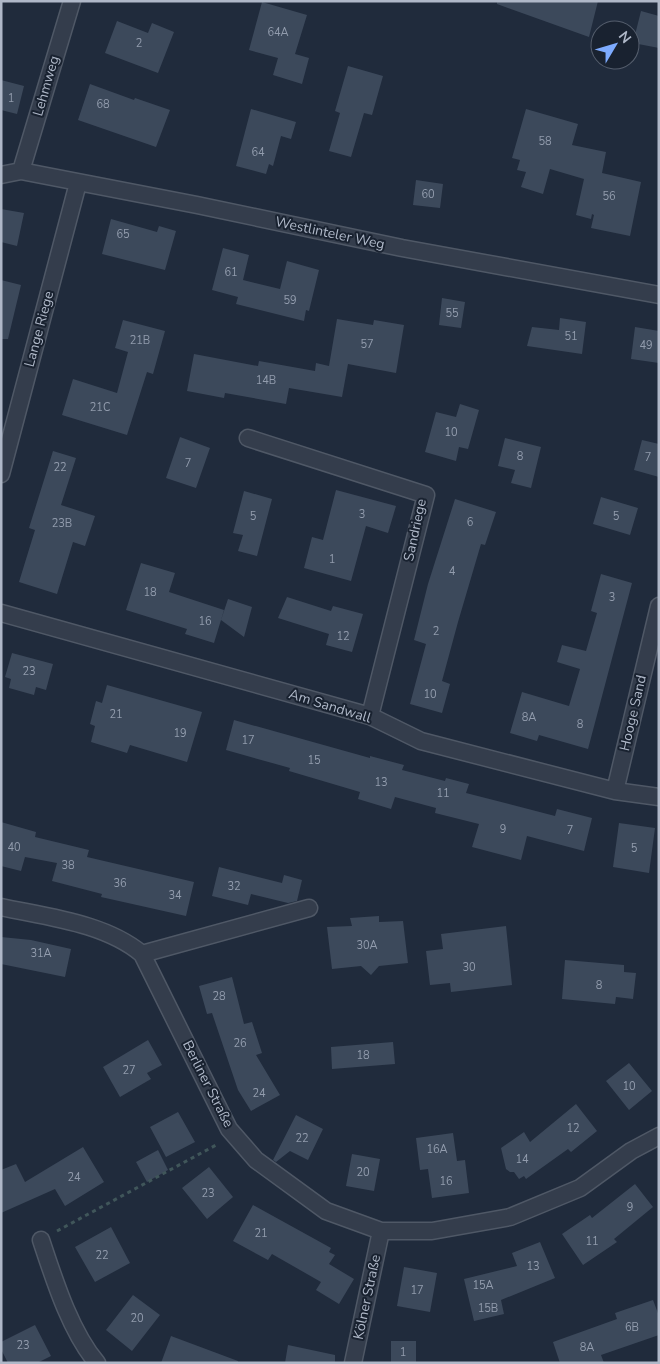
<svg xmlns="http://www.w3.org/2000/svg" width="660" height="1364" font-family="'Nunito Sans',sans-serif">
<rect width="100%" height="100%" fill="#202b3c"/>
<path fill="#3c495b" d="M497,1h101l-9,36 -92,-33z
M262,2l45,13 -12,39 14,4 -7,26 -29,-9 5,-17 -29,-8z
M641,11l18,5v32l-26,-5z
M117,21l31,12 4,-10 22,9 -16,41 -53,-20z
M348,66l35,10 -11,39 -8,-2 -13,44 -22,-6 11,-38 -5,-2z
M1,80l23,6 -7,28 -16,-4z
M90,84l44,16 1,-2 35,12 -14,37 -78,-27z
M251,109l45,13 -5,17 -10,-3 -8,30 -4,-2 -3,10 -30,-8z
M526,109l52,15 -6,21 34,7 -4,21 39,9 -11,54 -39,-8 3,-13 -2,-1 -1,5 -15,-4 8,-36 -34,-10 -7,25 -22,-7 5,-15 -9,-2 3,-10 -8,-2z
M416,180l27,4 -3,24 -27,-3z
M1,209l23,4 -7,33 -16,-4z
M111,219l46,13 2,-6 17,5 -11,39 -63,-16z
M223,248l26,7 -6,25 37,9 7,-28 32,9 -10,41 -3,-1 -2,11 -68,-17 2,-7 -26,-7z
M1,280l20,5 -13,54h-7z
M442,298l23,4 -4,26 -22,-3z
M560,318l26,4 -4,32 -55,-8 5,-19 27,3z
M337,319l36,6 1,-5 30,5 -8,48 -48,-9 -6,33 -53,-9 -3,16 -61,-11 -1,5 -37,-7 7,-37 64,12 1,-5 56,10 1,-8 13,3z
M123,320l42,11 -12,43 -6,-2 -20,63 -65,-20 11,-36 44,14 11,-41 -13,-4z
M635,327l24,4v32l-28,-4z
M460,404l19,6 -11,39 -9,-2 -3,14 -31,-9 11,-40 20,5z
M180,437l30,11 -14,40 -30,-10z
M505,438l36,9 -10,41 -20,-5 4,-13 -17,-4z
M642,440l17,4v33l-25,-7z
M53,451l23,7 -15,47 34,11 -10,30 -12,-4 -16,52 -38,-12 16,-52 -6,-2z
M336,490l60,16 -8,27 -22,-7 -15,55 -47,-13 8,-31 11,3z
M244,491l28,8 -15,57 -19,-5 5,-16 -10,-2z
M601,497l37,11 -8,27 -37,-11z
M455,499l41,13 -11,33 -4,-1 -23,78 -16,59 8,3 -8,29 -32,-9 16,-60 -12,-4 14,-56z
M141,563l34,10 -6,19 55,18 -10,33 -29,-9 2,-5 -61,-19z
M601,574l31,9 -44,166 -49,-14 -2,6 -27,-8 12,-41 47,14 11,-37 -23,-7 5,-17 24,6 11,-38 -6,-2z
M287,597l44,14 2,-5 30,8 -11,38 -26,-7 3,-11 -51,-16z
M228,599l24,8 -8,30 -23,-17z
M12,653l41,11 -7,26 -10,-3 -2,8 -25,-7 2,-9 -6,-2z
M107,685l95,27 -15,50 -57,-17 -3,8 -36,-11 4,-16 -5,-2 6,-23 6,2z
M234,720l136,38v-2l34,9 -2,5 43,11 1,-3 23,6 -3,9 89,23 2,-7 35,9 -8,33 -57,-15 -6,24 -49,-13 7,-23 -44,-11 1,-5 -41,-11 -4,12 -33,-10 2,-7 -71,-21 1,-3 -64,-18z
M1,822l35,10 -1,5 54,13 -2,7 107,25 -8,34 -85,-19 1,-3 -50,-13 5,-18 -32,-6 -4,14 -20,-5z
M619,823l36,5 -6,45 -36,-6z
M219,867l63,16 2,-8 18,5 -5,21 -9,2 -37,-9 -3,11 -36,-9z
M379,916v6l24,-1 5,42 -29,3 -8,9 -10,-9 -29,3 -5,-42 25,-1 -2,-8z
M506,926l6,59 -61,7 -1,-9 -20,2 -4,-34 17,-2 -2,-15z
M1,937l30,3 40,9 -6,28 -64,-13z
M565,960l59,5v7l12,1 -3,26 -17,-2 -1,7 -53,-5z
M232,977l12,47 8,-2 10,31 -6,2 24,40 -29,16 -13,-21 -26,-77 -5,1 -8,-28z
M148,1040l14,25 -15,8 4,6 -31,18 -17,-30z
M393,1042l2,22 -63,5 -1,-22z
M629,1063l23,28 -23,19 -23,-29z
M576,1104l21,27 -26,21 -3,-3 -42,30 -2,-3 -5,3 -5,-7h-4l-4,-3 -5,-21 23,-16 6,10z
M178,1112l17,30 -29,15 -16,-30z
M296,1115l27,14 -15,31 -18,-9 -14,11 -3,-2z
M453,1133l4,28 8,-1 4,33 -37,5 -4,-29 -8,1 -4,-32z
M83,1147l21,35 -39,24 -10,-17 -54,24v-43l15,-6 9,18z
M158,1150l10,20 -21,12 -11,-20z
M352,1154l28,5 -6,32 -28,-5z
M209,1167l24,30 -26,22 -25,-31z
M635,1184l18,23 -39,32 3,3 -34,23 -21,-31 28,-19 2,3z
M253,1205l78,43 -2,4 6,3 -6,9 25,15 -15,25 -23,-14 5,-8 -49,-28 -4,6 -35,-19z
M111,1227l19,36 -35,19 -20,-35z
M540,1242l15,36 -54,22 3,14 -30,7 -10,-42 53,-13 -5,-13z
M404,1267l33,6 -7,39 -33,-6z
M133,1295l27,20 -28,36 -26,-21z
M653,1300l6,16v19l-58,20 3,8h-44l-7,-21 64,-23 -2,-6z
M35,1325l16,31 -14,7h-29l-7,-14v-7z
M171,1336l67,25v2h-77z
M391,1341h25v22h-25z
M288,1345l47,10v8h-50z"/>
<g fill="none" stroke-linecap="round" stroke-linejoin="round">
<g stroke="#4f5866" stroke-width="19">
<path id="minor" d="M21,171l51,-170
M1,175l20,-4 176,34 205,43 257,47
M248,438l178,57 -56,221
M1,474l77,-291
M1,613l369,103 51,25 194,50 44,6
M615,791l44,-185
M1,907c46,10 104,16 141,47l87,175 27,31 70,51 55,20h51l78,-14 70,-29 51,-37 28,-15
M142,954l167,-46
M41,1240c13,39 29,91 56,123
M353,1363l28,-132"/>
</g>
<path stroke="#40565a" stroke-width="3" stroke-dasharray="4 4" stroke-linecap="butt" d="M57,1231l161,-87"/>
<use href="#minor" stroke="#343d4c" stroke-width="16"/>
</g>
<g text-anchor="middle" dominant-baseline="central" stroke-width="4" stroke-linejoin="round" paint-order="stroke">
<g font-size="11" fill="#929cad">
<text x="278" y="32">64A</text>
<text x="139" y="43">2</text>
<text x="11" y="98">1</text>
<text x="103" y="104">68</text>
<text x="545" y="141">58</text>
<text x="258" y="152">64</text>
<text x="428" y="194">60</text>
<text x="609" y="196">56</text>
<text x="123" y="234">65</text>
<text x="231" y="272">61</text>
<text x="290" y="300">59</text>
<text x="452" y="313">55</text>
<text x="571" y="336">51</text>
<text x="140" y="340">21B</text>
<text x="367" y="344">57</text>
<text x="646" y="345">49</text>
<text x="266" y="380">14B</text>
<text x="100" y="407">21C</text>
<text x="451" y="432">10</text>
<text x="520" y="456">8</text>
<text x="648" y="457">7</text>
<text x="188" y="463">7</text>
<text x="60" y="467">22</text>
<text x="362" y="514">3</text>
<text x="253" y="516">5</text>
<text x="616" y="516">5</text>
<text x="470" y="522">6</text>
<text x="62" y="523">23B</text>
<text x="332" y="559">1</text>
<text x="452" y="571">4</text>
<text x="150" y="592">18</text>
<text x="612" y="597">3</text>
<text x="205" y="621">16</text>
<text x="436" y="631">2</text>
<text x="343" y="636">12</text>
<text x="29" y="671">23</text>
<text x="430" y="694">10</text>
<text x="116" y="714">21</text>
<text x="529" y="717">8A</text>
<text x="580" y="724">8</text>
<text x="180" y="733">19</text>
<text x="248" y="740">17</text>
<text x="314" y="760">15</text>
<text x="381" y="782">13</text>
<text x="443" y="793">11</text>
<text x="503" y="829">9</text>
<text x="570" y="830">7</text>
<text x="14" y="847">40</text>
<text x="634" y="848">5</text>
<text x="68" y="865">38</text>
<text x="120" y="883">36</text>
<text x="234" y="886">32</text>
<text x="175" y="895">34</text>
<text x="367" y="945">30A</text>
<text x="41" y="953">31A</text>
<text x="469" y="967">30</text>
<text x="599" y="985">8</text>
<text x="219" y="996">28</text>
<text x="240" y="1043">26</text>
<text x="363" y="1055">18</text>
<text x="129" y="1070">27</text>
<text x="629" y="1086">10</text>
<text x="259" y="1093">24</text>
<text x="573" y="1128">12</text>
<text x="302" y="1138">22</text>
<text x="437" y="1149">16A</text>
<text x="522" y="1159">14</text>
<text x="363" y="1172">20</text>
<text x="74" y="1177">24</text>
<text x="446" y="1181">16</text>
<text x="208" y="1193">23</text>
<text x="630" y="1207">9</text>
<text x="261" y="1233">21</text>
<text x="592" y="1241">11</text>
<text x="102" y="1255">22</text>
<text x="533" y="1266">13</text>
<text x="483" y="1285">15A</text>
<text x="417" y="1290">17</text>
<text x="488" y="1308">15B</text>
<text x="137" y="1318">20</text>
<text x="632" y="1327">6B</text>
<text x="23" y="1345">23</text>
<text x="587" y="1347">8A</text>
<text x="403" y="1352">1</text>
</g>
<g font-size="14" fill="#afb8c8" stroke="#192230">
<text transform="translate(46 86) rotate(-74)">Lehmweg</text>
<text transform="translate(330 233) rotate(12)">Westlinteler Weg</text>
<text transform="translate(39 329) rotate(-75)">Lange Riege</text>
<text transform="translate(415 530) rotate(-78)">Sandriege</text>
<text transform="translate(330 706) rotate(17)">Am Sandwall</text>
<text transform="translate(633 713) rotate(-77)">Hooge Sand</text>
<text transform="translate(208 1084) rotate(63)">Berliner Straße</text>
<text transform="translate(367 1297) rotate(-78)">Kölner Straße</text>
</g>
</g>
<rect width="660" height="1364" fill="none" stroke="#afb8c8" stroke-width="5"/>
<g transform="translate(615 45) rotate(52)"><circle r="24" fill="#192230" stroke="#555e6d"/>
<path d="M0-4L9 19L0 12L-9 19Z" fill="#7dabff"/>
<text y="-8" font-size="14" font-weight="bold" text-anchor="middle" fill="#afb8c8">N</text>
</g>
</svg>
